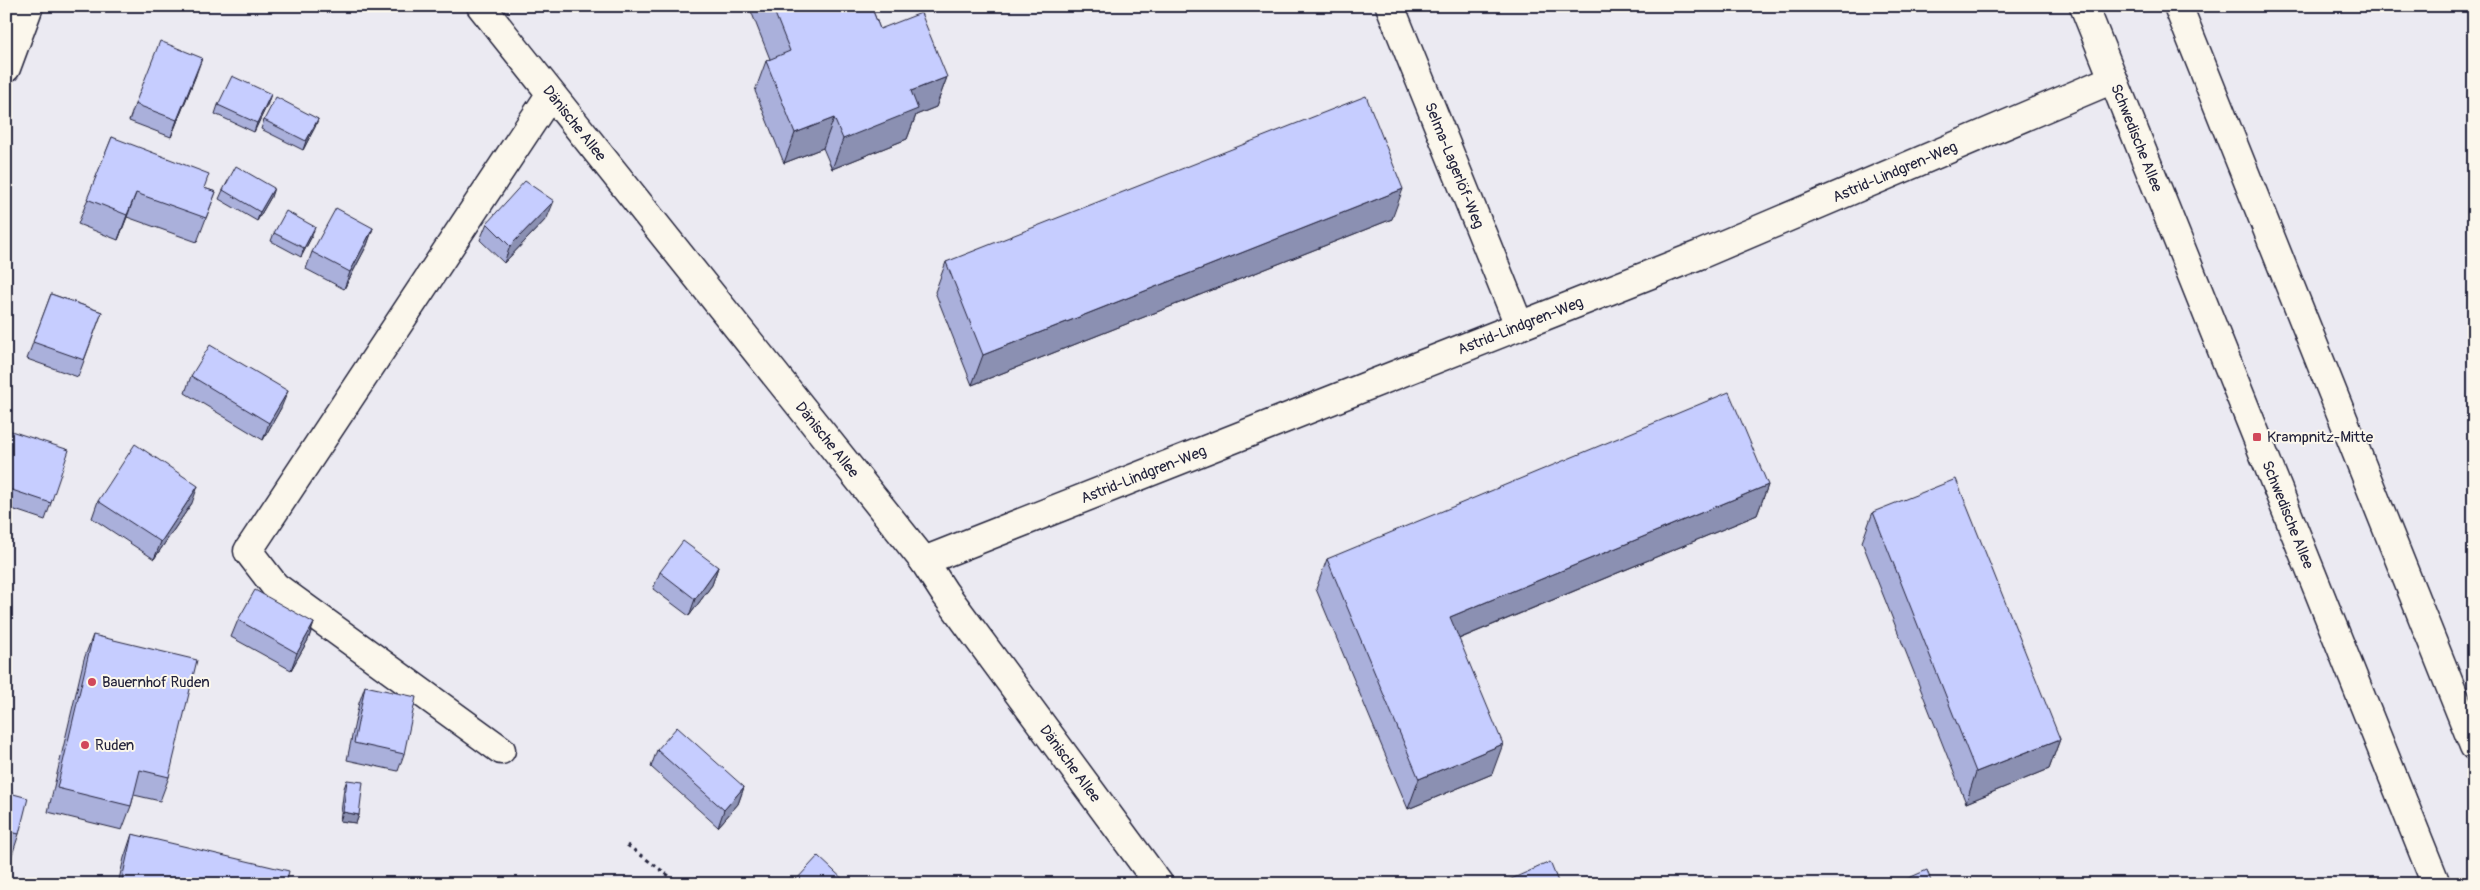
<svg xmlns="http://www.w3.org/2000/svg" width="2480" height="890" font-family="Pangolin,sans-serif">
<rect width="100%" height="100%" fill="#ebeaf2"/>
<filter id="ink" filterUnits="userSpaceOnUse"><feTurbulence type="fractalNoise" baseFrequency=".02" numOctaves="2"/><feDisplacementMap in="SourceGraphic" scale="10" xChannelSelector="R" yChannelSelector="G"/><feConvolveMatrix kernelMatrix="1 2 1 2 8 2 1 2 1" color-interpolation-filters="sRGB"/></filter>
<g filter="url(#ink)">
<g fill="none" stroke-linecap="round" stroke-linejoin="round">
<g stroke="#22223b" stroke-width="31">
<g id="street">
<path id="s1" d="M481,6l443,555 20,31 215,292"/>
<path id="s2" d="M1390,6l129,319"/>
<path id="s3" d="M2084,6l352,878"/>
<path d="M2178,6l296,740"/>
<path id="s4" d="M924,561l775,-306 414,-176"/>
<path d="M501,750l-226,-164 -27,-35 302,-456"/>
</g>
</g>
<g stroke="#22223b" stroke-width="31">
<path id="secondary" d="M6,68l23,-62"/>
</g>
<path stroke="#22223b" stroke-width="3" stroke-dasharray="4 4" stroke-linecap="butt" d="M627,845l53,39"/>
<use href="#street" stroke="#fbf7ec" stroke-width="28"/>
<use href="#secondary" stroke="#fbf7ec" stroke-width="28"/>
</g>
<path fill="#aab0db" stroke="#22223b" d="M749,6h122l9,23 67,48 -11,30 -20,8 -9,24 -75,30 -9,-21 -39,15 -29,-72 11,-30 4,-2z
M196,75l-25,62 -42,-16 6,-17z
M268,103l-14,29 -39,-18 3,-9z
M318,119l-3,8 -12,23 -42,-21 3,-9z
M112,137l92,51 12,4 -19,50 -70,-25 -9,23 -40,-16z
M223,190l48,7 -14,24 -38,-22z
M547,218l-43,45 -24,-23 7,-17z
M1392,219l-420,166 -37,-93 11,-30z
M373,228l-6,17 -23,44 -38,-20 6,-17z
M274,233l38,3 -11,21 -30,-16z
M51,294l51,18 -24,65 -51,-18z
M191,376l90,32 -18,32 -78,-47z
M6,434l45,69 -6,17 -39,-13z
M1768,485l-11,30 -298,124 33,135 -84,35 -92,-220 11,-30z
M98,501l94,2 -38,56 -62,-41z
M1873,512l187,227 -11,30 -83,34 -104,-261z
M718,567l-6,18 -23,31 -36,-27 7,-17z
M238,620l76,3 -6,17 -17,30 -60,-33z
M93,635l76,142 -9,24 -26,-6 -3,11 -9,24 -74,-18 36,-153z
M365,686l39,68 -6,17 -51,-11 12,-57z
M657,750l87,37 -6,17 -20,23 -67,-60z
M347,780l12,35 -3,8 -16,-2 4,-33z
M6,792l13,42 -8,24 -5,-1z
M132,834l154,50h-168l6,-26z
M797,879l51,5h-53z"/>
<path fill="#8b90b2" stroke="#22223b" d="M202,58l-6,17 -25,62 6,-17z
M947,77l-11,30 -20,8 -9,24 -75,30 11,-30 68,-48z
M271,94l-3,9 -14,29 3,-9z
M834,118l-11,30 -39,15 11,-30z
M318,119l-3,8 -12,23 3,-9z
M274,188l-3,9 -14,24 3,-9z
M1403,189l-11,30 -420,166 11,-30z
M136,193l-9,24 -9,23 9,-25z
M554,201l-7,17 -43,45 6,-17z
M315,227l-3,9 -11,21 3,-9z
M373,228l-6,17 -23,44 6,-17z
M288,391l-7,17 -18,32 6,-17z
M1768,485l-11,30 -318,132 11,-30z
M198,486l-6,17 -38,56 7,-17z
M718,567l-6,18 -23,31 6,-17z
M314,623l-6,17 -17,30 6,-17z
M2060,739l-11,30 -83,34 10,-31z
M1503,744l-11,30 -84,35 11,-30z
M744,787l-6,17 -20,23 6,-17z
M343,812l16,3 -3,8 -16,-2z"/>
<path fill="#c6cdff" stroke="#22223b" d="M772,6h99l9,23 41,-16 26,64 -36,14 7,18 -75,30 -9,-21 -39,15 -29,-72 24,-10z
M160,41l42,17 -25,62 -42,-16z
M232,76l39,18 -14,29 -39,-18z
M1366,96l37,93 -420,166 -37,-93z
M276,97l42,22 -12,22 -42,-21z
M112,137l97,37 -5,14 12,4 -10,26 -70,-25 -9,22 -40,-16z
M236,166l38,22 -14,24 -37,-22z
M525,181l29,20 -44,45 -23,-23z
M336,208l37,20 -23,44 -38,-20z
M286,211l29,16 -11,21 -30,-15z
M51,294l51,18 -18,48 -51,-18z
M210,345l78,46 -19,32 -78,-47z
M1729,392l39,93 -318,132 53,127 -84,35 -92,-220z
M8,430l61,20 -18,53 -45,-15v-54z
M135,444l63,42 -37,56 -63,-41z
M1956,479l104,260 -84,33 -103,-260z
M683,541l35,26 -23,32 -35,-27z
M255,590l59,33 -17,30 -59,-33z
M93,635l104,25 -28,117 -29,-7 -9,36 -74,-18z
M365,686l51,11 -12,57 -50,-11z
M677,727l67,60 -20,23 -67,-60z
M347,780l16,2 -4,33 -16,-3z
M6,792l22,6 -9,36 -13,-3z
M132,834l157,37 -3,13h-165z
M818,856l30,28h-47l-4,-5z
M1550,862l9,22h-59z
M1927,870l5,14h-37z"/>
</g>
<g fill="#d1495b" stroke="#fbf7ec" stroke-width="2">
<rect x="2252" y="432" width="10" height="10" rx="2.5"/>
<circle cx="92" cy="682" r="5"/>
<circle cx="85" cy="745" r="5"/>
</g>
<g text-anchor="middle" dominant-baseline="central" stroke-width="4" stroke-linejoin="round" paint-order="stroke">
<g font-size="15" fill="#22223b" stroke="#fbf7ec">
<text stroke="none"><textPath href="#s1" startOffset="150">Dänische Allee</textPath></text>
<text stroke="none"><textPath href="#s3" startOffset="142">Schwedische Allee</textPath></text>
<text stroke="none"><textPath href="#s2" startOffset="172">Selma-Lagerlöf-Weg</textPath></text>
<text stroke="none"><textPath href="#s4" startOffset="1046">Astrid-Lindgren-Weg</textPath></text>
<text stroke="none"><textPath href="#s4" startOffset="641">Astrid-Lindgren-Weg</textPath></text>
<text stroke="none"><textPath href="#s1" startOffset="555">Dänische Allee</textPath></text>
<text stroke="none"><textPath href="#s4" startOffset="236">Astrid-Lindgren-Weg</textPath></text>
<text stroke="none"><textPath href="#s3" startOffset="548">Schwedische Allee</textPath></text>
<text stroke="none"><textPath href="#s1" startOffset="960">Dänische Allee</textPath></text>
</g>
<g font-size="15" fill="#22223b" stroke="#fbf7ec" text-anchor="start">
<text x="2267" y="437">Krampnitz-Mitte</text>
<text x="102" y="682">Bauernhof Ruden</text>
<text x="95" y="745">Ruden</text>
</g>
</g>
<rect width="2480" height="890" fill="none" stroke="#fbf7ec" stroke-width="25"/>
<rect x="12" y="12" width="2455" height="865" fill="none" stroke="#22223b" stroke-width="2" filter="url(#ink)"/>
</svg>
